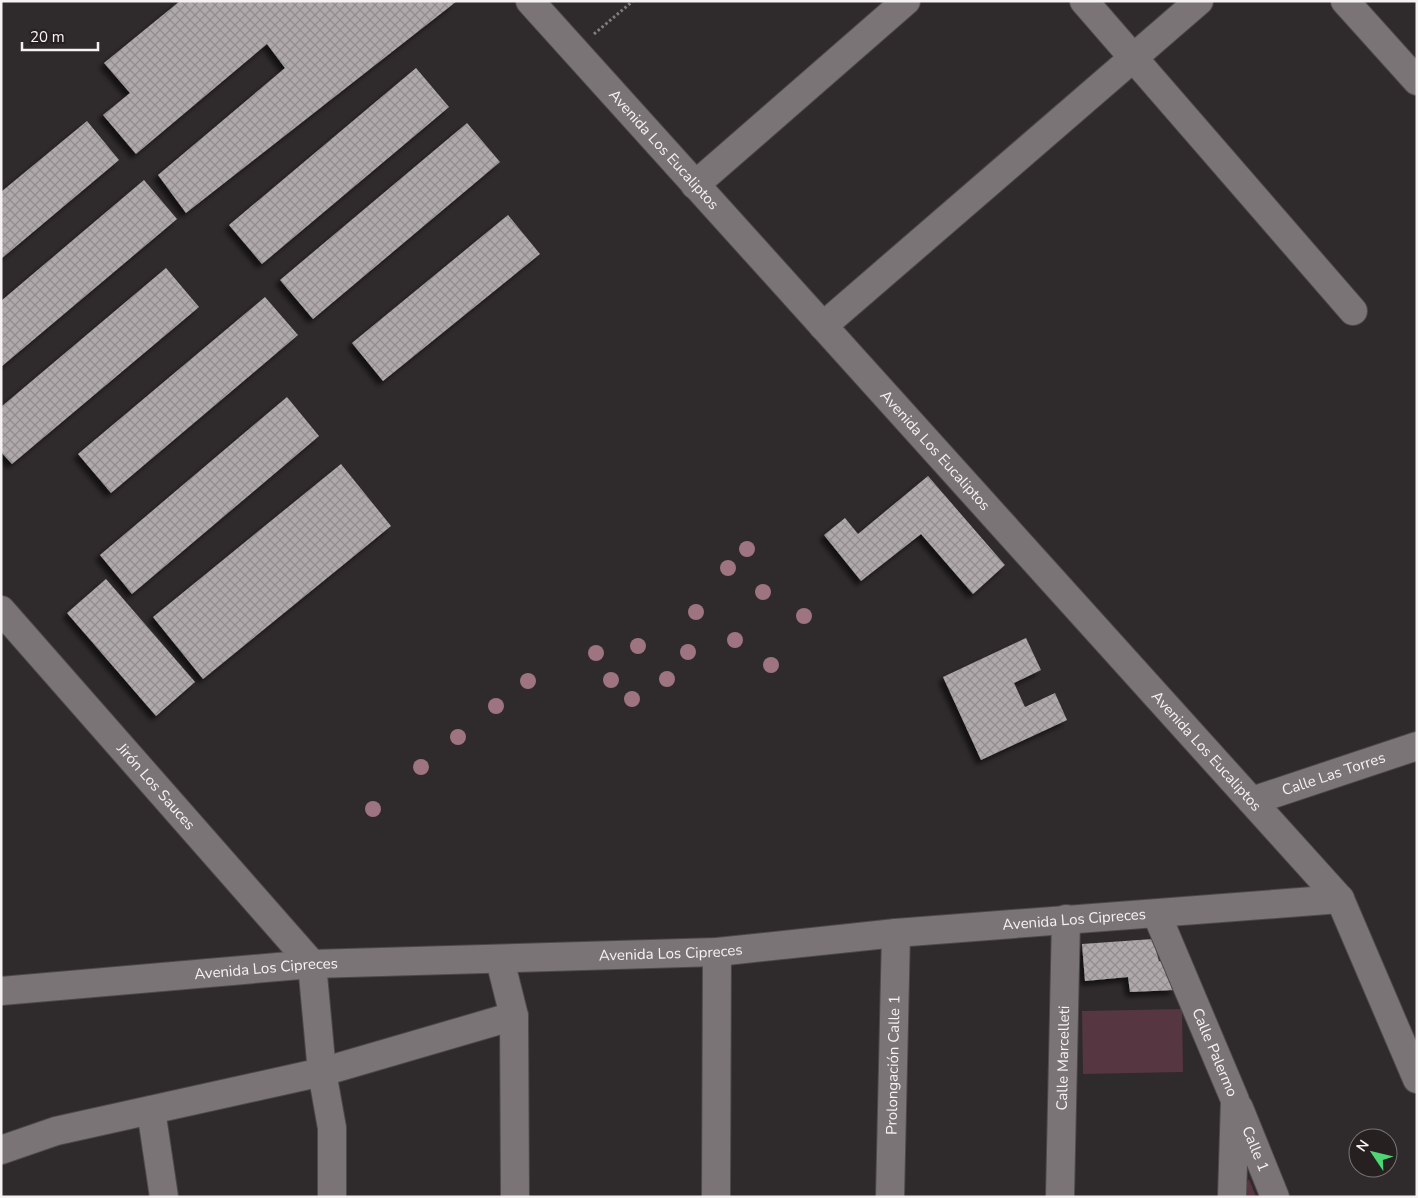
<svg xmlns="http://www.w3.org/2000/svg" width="1418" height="1198" font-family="'Nunito Sans',sans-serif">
<defs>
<pattern id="building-cross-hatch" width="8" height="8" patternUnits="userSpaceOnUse" patternTransform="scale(1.25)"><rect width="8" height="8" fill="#b0a9ab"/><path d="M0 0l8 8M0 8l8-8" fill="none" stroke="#918c8e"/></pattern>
<filter id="shadow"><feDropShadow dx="-4.5" dy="4.5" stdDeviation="2.5" flood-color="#0009"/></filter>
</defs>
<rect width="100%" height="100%" fill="#2f2a2b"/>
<path fill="#563640" d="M1182,1009l1,63 -100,2 -1,-63z
M1249,1179l7,18h-12l1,-12z"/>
<path fill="url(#building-cross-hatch)" filter="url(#shadow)" d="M180,1h277l-271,212 -28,-38 127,-107 -18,-24 -131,110 -33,-39 27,-22 -26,-30z
M416,68l33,39 -187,157 -33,-39z
M87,121l32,39 -118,99v-67z
M467,123l33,39 -187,157 -33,-39z
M144,180l33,39 -176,148v-66z
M508,215l32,39 -157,127 -31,-38z
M166,268l33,39 -187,157 -11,-12v-45z
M265,297l33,38 -187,158 -33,-39z
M287,397l32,39 -187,158 -32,-39z
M341,464l50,62 -188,153 -50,-62z
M928,476l77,89 -32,29 -52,-60 -60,47 -37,-46 21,-17 13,16z
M106,579l89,103 -39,34 -89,-103z
M1026,638l15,32 -27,13 11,24 30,-14 12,27 -86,40 -38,-83z
M1153,939l6,22 7,1 9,28 -45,2 -2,-15 -43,4 -3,-37z"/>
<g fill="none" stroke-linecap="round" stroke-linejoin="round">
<g stroke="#4d484a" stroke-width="30">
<g id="minor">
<path id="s1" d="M530,1l810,898 77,180"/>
<path d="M1084,1l269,310"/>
<path d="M1345,1l72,80"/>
<path d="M695,185l211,-184"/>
<path d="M823,326l376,-325"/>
<path id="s2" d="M1,610l311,354 10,108 10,56v69"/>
<path id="s3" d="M1252,801l165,-55"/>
<path id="s4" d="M1157,915l78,185 -3,97"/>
<path d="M500,960l14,56 1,181"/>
<path id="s5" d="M1,991l311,-27 405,-12 179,-19 444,-34"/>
<path id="s6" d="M1239,1108l36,89"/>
<path d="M151,1110l13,87"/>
<path d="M1,1150l55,-19 266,-59 192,-56"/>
<path d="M716,1197l1,-245"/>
<path id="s7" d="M890,1197l6,-264"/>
<path id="s8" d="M1060,1197l6,-278"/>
</g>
</g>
<path stroke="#807b7c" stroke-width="3" stroke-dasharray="2.5 2.5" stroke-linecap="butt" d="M594,34l39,-33"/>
<use href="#minor" stroke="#7b7476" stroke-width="28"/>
</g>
<g fill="#9d7480">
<circle cx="747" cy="549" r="8"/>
<circle cx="728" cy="568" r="8"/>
<circle cx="763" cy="592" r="8"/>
<circle cx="696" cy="612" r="8"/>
<circle cx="804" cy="616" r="8"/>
<circle cx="735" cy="640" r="8"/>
<circle cx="638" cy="646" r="8"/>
<circle cx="688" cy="652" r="8"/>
<circle cx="596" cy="653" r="8"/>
<circle cx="771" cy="665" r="8"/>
<circle cx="667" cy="679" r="8"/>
<circle cx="611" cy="680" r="8"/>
<circle cx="528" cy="681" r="8"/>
<circle cx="632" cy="699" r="8"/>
<circle cx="496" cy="706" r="8"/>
<circle cx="458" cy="737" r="8"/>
<circle cx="421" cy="767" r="8"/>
<circle cx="373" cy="809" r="8"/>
</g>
<g text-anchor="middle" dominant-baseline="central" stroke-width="5" stroke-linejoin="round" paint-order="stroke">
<g font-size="15" fill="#f6f2f3" stroke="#262021">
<text stroke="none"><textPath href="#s1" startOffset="200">Avenida Los Eucaliptos</textPath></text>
<text stroke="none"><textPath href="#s1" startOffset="605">Avenida Los Eucaliptos</textPath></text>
<text stroke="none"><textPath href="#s1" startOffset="1010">Avenida Los Eucaliptos</textPath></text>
<text stroke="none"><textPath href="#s3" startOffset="86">Calle Las Torres</textPath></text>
<text stroke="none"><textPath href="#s2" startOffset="235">Jirón Los Sauces</textPath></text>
<text stroke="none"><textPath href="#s5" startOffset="1076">Avenida Los Cipreces</textPath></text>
<text stroke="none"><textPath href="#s5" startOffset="671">Avenida Los Cipreces</textPath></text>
<text stroke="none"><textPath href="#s5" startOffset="266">Avenida Los Cipreces</textPath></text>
<text stroke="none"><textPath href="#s4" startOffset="149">Calle Palermo</textPath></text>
<text stroke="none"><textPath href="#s8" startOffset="139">Calle Marcelleti</textPath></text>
<text stroke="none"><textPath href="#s7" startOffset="132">Prolongación Calle 1</textPath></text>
<text stroke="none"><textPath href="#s6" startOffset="44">Calle 1</textPath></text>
</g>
</g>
<rect width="1418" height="1198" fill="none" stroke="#f6f2f3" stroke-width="5"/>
<g transform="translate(1373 1153) rotate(305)"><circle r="24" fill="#262021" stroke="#797475"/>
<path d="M0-4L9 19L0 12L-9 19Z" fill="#4ed675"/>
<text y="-8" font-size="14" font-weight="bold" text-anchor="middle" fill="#f6f2f3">N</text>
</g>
<path d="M22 42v8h76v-8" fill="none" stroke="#f6f2f3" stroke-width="2.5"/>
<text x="30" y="42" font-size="15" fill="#f6f2f3" stroke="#262021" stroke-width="4" paint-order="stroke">20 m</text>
</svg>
